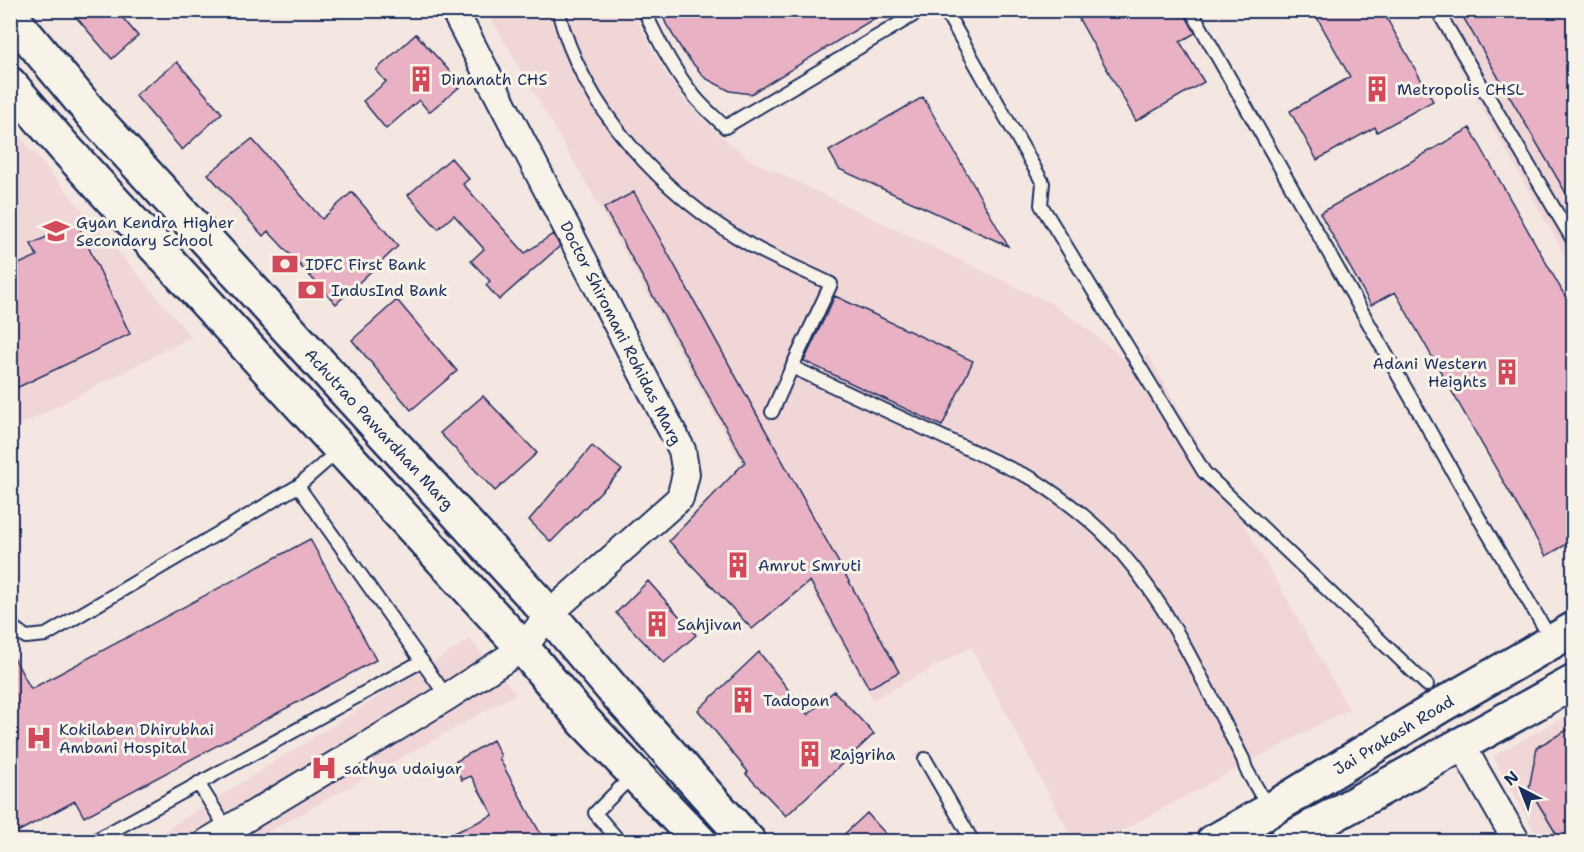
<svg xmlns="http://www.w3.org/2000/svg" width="1584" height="852" font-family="'Shantell Sans',sans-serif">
<rect width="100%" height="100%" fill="#f4e6e1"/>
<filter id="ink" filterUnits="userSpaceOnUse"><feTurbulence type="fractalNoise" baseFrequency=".0167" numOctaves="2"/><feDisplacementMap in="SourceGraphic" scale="12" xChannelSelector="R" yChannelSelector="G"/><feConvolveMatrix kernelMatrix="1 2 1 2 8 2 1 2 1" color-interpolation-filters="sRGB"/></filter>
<g filter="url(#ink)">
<path fill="#f1d6d8" d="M487,11h145l30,57 23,32 29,30 35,29 303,145 39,28 38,31 19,-8 201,354 -247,132 -28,1 -103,-195 -98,53 -279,-503z
M1428,11h145v259z
M10,125l181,212 -180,93h-1z
M470,639l46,55 -264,147 -105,1z
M1573,712v129h-33l-47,-85z"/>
<path fill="#e9b1c4" stroke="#1b2f5e" stroke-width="1.5" d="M70,10h46l22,26 -26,23z
M661,10h227l-137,84 -21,-3 -25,-13 -21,-25 -18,-29z
M1074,10h109l12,23 -15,9 24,40 -68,39z
M1313,10h69l51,91 -56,31 -2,-5 -58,33 -27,-49 60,-34z
M1459,10h115v197z
M416,34l46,51 -33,27 -10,-12 -33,29 -23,-28 23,-19 -10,-12z
M177,62l45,51 -40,37 -47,-55z
M923,97l46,80 39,69 -169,-77 -10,-18z
M1470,128l104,184v228l-28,16 -151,-264 -24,13 -51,-92z
M252,139l70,80 30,-27 46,54 -62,58 -68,-73 -5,5 -55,-62z
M451,158l18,21 -6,5 62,69 28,-19 7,12 -61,54 -13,-15 4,-4 -19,-20 13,-12 -30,-34 -16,14 -30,-34z
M634,192l265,480 -30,16 -59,-107 -58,48 -83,-88 76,-79 -141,-254z
M77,223l53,111 -120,57v-123l27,-12 -6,-12z
M835,296l138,65 -31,65 -138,-65z
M397,300l60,71 -46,39 -59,-70z
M483,396l54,57 -42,38 -55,-58z
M592,446l30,24 -71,72 -22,-22z
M310,539l66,121 -292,157 -9,-16 -65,35v-185l21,38z
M648,581l48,54 -32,28 -48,-50z
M759,652l49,63 26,-24 40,43 -88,82 -40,-42 2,-2 -50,-62z
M1574,726v116h-13l-32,-54 8,-41z
M493,740l8,16 -2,2 46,84h-110l58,-27 -22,-39 -9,4 -9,-17z
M867,813l26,29h-57z"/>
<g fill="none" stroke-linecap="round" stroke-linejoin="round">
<g stroke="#1b2f5e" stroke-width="16">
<path id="service" d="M558,10c25,100 106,186 194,236 25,14 53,25 79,38l-39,83
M644,10c14,31 30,61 51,87 9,11 20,20 30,30l197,-117
M945,10l98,173 -2,22 163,267 223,213
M1191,10l292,515 68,114
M1437,10l137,232
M772,412l20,-45 241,112c32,21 62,43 87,72 53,61 86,137 123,208l3,10 23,40
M298,486l149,211
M10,625l16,12 20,-2 252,-149 41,-36
M925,759l48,83
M198,783l29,46
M92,842l330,-181
M620,842l-25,-29 39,-39"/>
</g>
<g stroke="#1b2f5e" stroke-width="30">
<path id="minor" d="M1462,746l55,96
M207,842l240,-145 76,-49 26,-34 131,-116 6,-24 -4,-24 -228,-440"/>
</g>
<g stroke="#1b2f5e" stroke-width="38">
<g id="secondary">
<path id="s1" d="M10,15l86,104 453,495 66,78 134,150"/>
<path d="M10,84l54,63 459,501 60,72 117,122"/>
<path id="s2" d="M1213,842l57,-32 170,-104 134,-77"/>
<path d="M1285,842l289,-160"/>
</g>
</g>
<use href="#service" stroke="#f7f3e8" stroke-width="12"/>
<use href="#minor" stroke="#f7f3e8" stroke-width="26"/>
<use href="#secondary" stroke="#f7f3e8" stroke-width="33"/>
</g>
</g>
<defs>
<g id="building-bare" transform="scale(2.07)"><path d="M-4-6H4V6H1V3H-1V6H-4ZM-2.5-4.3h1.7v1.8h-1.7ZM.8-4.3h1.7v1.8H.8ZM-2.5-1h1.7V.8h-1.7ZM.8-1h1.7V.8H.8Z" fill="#d1495b" stroke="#f7f3e8" stroke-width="2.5" paint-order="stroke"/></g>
<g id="school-bare" transform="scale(2.07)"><path d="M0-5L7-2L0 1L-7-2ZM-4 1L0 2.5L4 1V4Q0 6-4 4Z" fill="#d1495b" stroke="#f7f3e8" stroke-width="2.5" paint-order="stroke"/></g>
<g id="bank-bare" transform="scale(2.07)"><path d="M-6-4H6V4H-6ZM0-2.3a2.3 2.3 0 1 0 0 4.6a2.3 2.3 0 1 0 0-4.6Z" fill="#d1495b" stroke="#f7f3e8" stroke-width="2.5" paint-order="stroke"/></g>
<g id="hospital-bare" transform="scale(2.07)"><path d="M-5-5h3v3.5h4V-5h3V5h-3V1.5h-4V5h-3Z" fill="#d1495b" stroke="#f7f3e8" stroke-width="2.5" paint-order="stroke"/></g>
</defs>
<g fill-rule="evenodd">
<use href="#building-bare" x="421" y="79"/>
<use href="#building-bare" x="1377" y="89"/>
<use href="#school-bare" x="56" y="231"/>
<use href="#bank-bare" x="285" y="264"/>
<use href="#bank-bare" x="311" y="290"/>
<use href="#building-bare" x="1507" y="372"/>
<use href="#building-bare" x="738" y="565"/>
<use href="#building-bare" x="657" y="624"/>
<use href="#building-bare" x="743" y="700"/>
<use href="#hospital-bare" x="39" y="738"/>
<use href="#building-bare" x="810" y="754"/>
<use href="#hospital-bare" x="324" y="768"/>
</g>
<g text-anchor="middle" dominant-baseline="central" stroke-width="6" stroke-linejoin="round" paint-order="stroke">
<g font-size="16" fill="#1b2f5e" stroke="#f7f3e8" text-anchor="start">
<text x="441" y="79">Dinanath CHS</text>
<text x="1397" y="89">Metropolis CHSL</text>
<text x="76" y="222">Gyan Kendra Higher<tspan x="76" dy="18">Secondary School</tspan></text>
<text x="305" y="264">IDFC First Bank</text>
<text x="331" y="290">IndusInd Bank</text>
<text x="1487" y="363" text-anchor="end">Adani Western<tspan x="1487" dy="18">Heights</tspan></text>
<text x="758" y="565">Amrut Smruti</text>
<text x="677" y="624">Sahjivan</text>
<text x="763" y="700">Tadopan</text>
<text x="59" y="729">Kokilaben Dhirubhai<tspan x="59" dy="18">Ambani Hospital</tspan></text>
<text x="830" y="754">Rajgriha</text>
<text x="344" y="768">sathya udaiyar</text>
</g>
<g font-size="16" fill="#1b2f5e" stroke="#f7f3e8">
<text transform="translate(621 333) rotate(63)">Doctor Shiromani Rohidas Marg</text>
<text stroke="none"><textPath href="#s1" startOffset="555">Achutrao Pawardhan Marg</textPath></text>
<text stroke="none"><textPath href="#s2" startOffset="210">Jai Prakash Road</textPath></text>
</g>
</g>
<rect width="1584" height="852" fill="none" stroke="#f7f3e8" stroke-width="36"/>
<rect x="18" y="18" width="1548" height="816" fill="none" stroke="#1b2f5e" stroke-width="2" filter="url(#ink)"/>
<g transform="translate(1521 789) rotate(318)" stroke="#f7f3e8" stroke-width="4.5" paint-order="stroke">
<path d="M0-4.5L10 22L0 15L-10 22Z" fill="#1b2f5e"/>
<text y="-9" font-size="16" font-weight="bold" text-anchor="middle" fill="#1b2f5e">N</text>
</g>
</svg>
